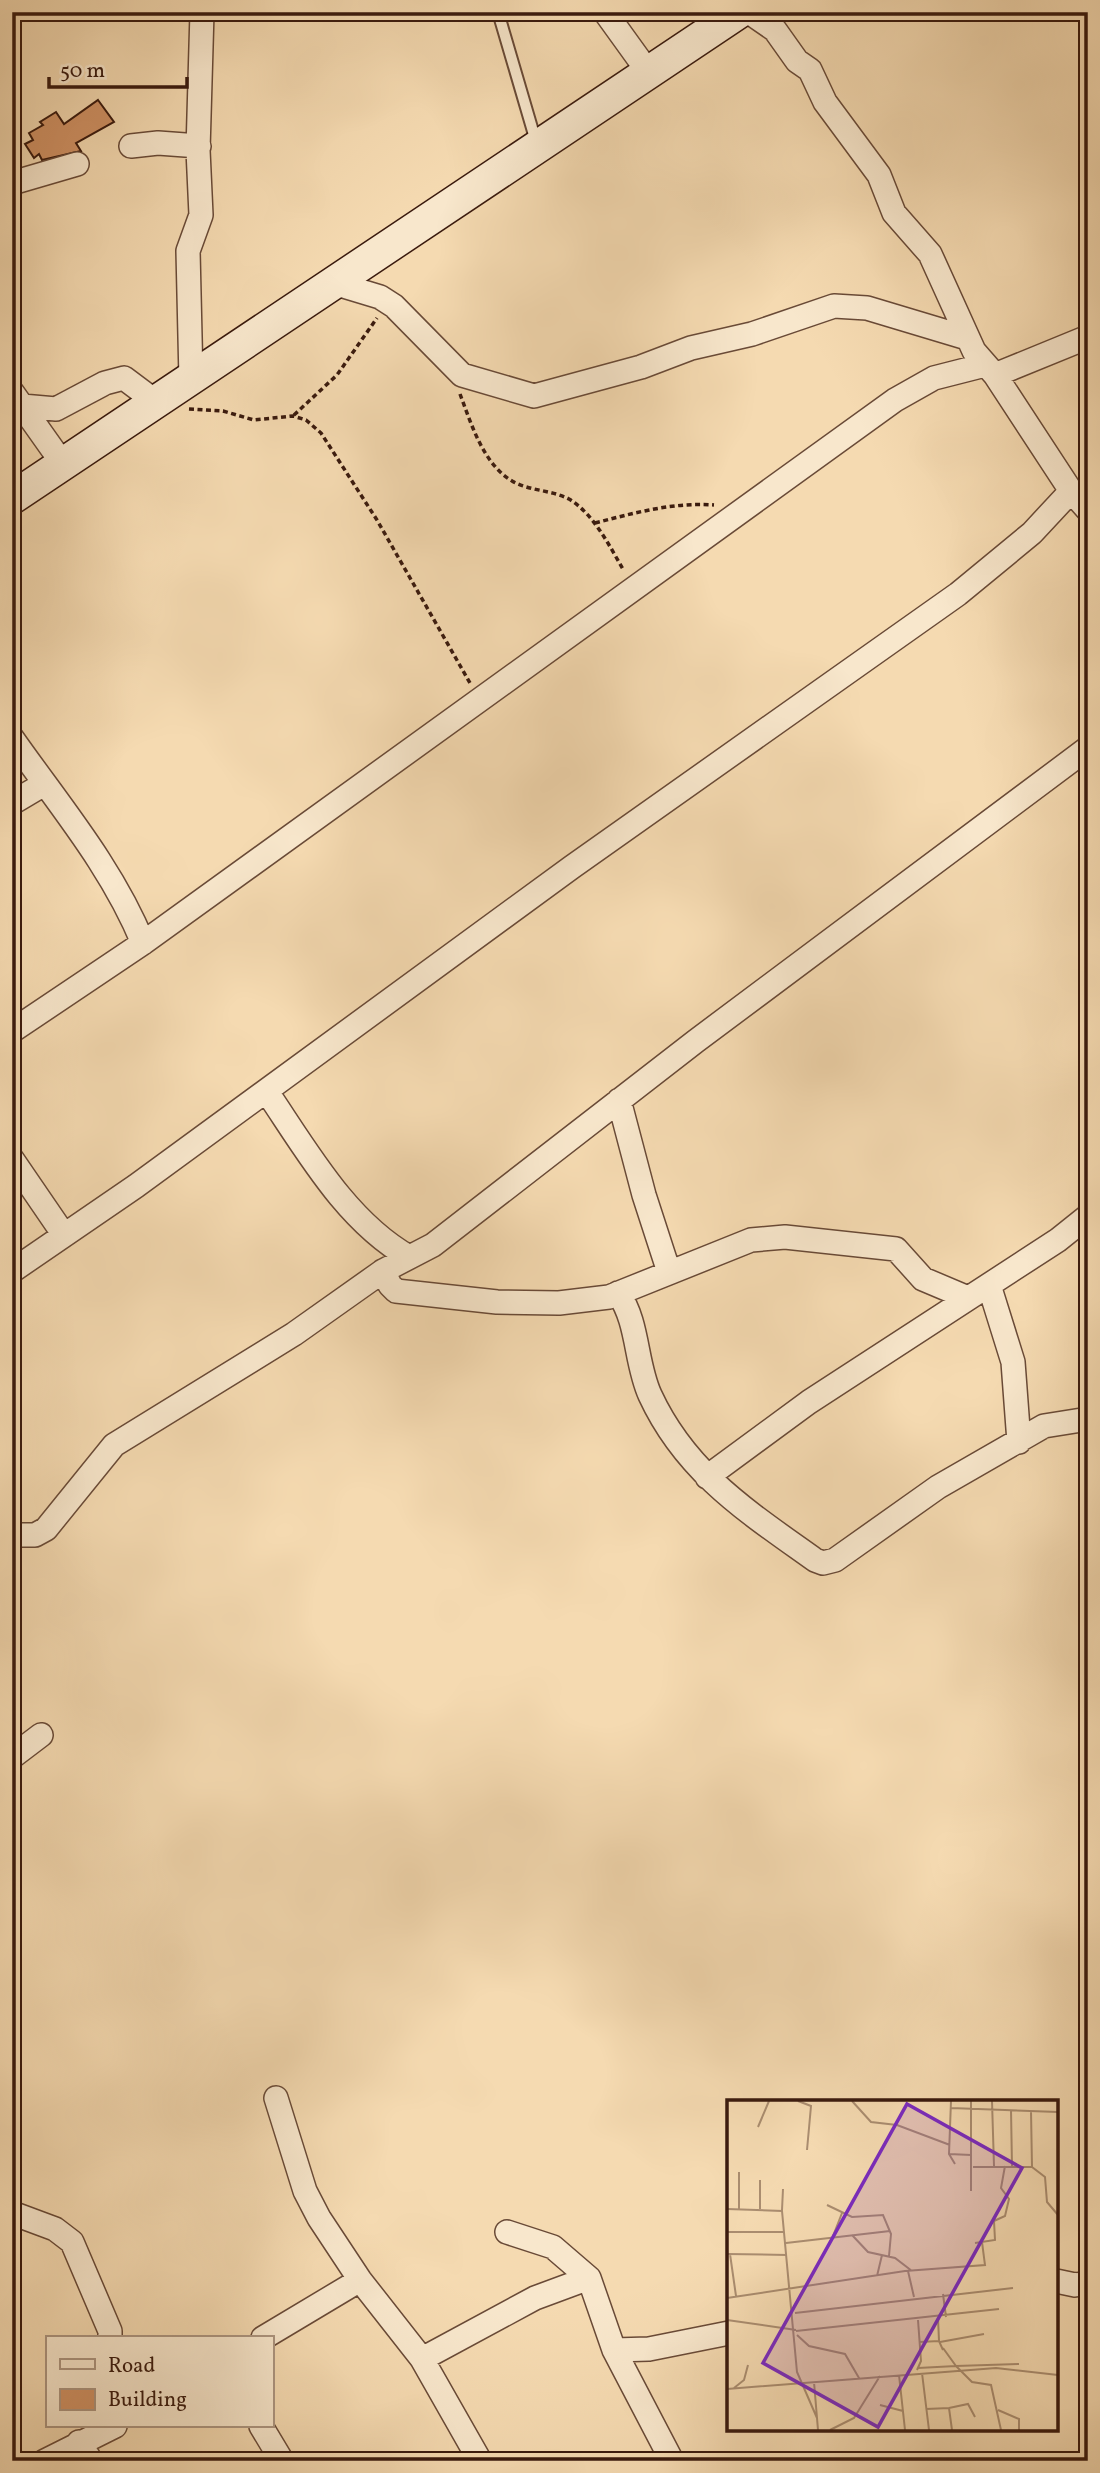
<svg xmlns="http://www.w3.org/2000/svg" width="1100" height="2473" font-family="Vollkorn,serif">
<rect width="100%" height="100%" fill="#f5dab1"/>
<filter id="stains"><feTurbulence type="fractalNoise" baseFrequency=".00286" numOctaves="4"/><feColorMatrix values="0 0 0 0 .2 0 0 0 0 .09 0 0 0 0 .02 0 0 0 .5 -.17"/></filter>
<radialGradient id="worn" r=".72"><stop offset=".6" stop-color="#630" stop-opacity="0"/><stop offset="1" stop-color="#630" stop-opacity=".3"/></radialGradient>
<path fill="#d09265" stroke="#3a1a0e" stroke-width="2" d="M98,100l16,22 -38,21 5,8 -39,9 -3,-6 -5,4 -9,-14 8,-4 -4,-7 14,-8 -3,-3 16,-10 8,12z"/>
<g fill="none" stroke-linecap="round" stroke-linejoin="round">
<g stroke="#694a37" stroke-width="14">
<path id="lane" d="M498,12l39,133"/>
</g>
<g stroke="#694a37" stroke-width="26">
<path id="street" d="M605,12l44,61
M749,12l26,18 22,31 13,9 15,32 54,73 15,38 36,41 44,97 21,24 76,116 17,19
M131,146l27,-3 41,3
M12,183l65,-19
M337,284l43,13 14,9 68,69 72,21 107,-29 50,-19 61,-14 82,-28 33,2 100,30
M995,375l93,-38
M191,379l-3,-128 13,-36 -3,-65 4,-138
M12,392l51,72
M22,406l34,3 49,-26 19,-5 32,24
M12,738c47,67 100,129 131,205
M12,803l32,-19
M12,1031l131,-88 752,-543 39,-22 51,-13
M267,1092c40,59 79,129 142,165
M619,1100l25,95 25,77
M12,1159l52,76
M12,1271l124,-85 436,-319 386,-273 74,-61 39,-42
M383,1271l7,14 6,6 101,11 62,1 50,-6 142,-57 34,-3 111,12 27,30 45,19
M989,1285l24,77 6,80
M618,1293c21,30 17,69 32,102 36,78 98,117 165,165l8,3 12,-3 103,-73 106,-61 44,-7
M707,1477l102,-75 249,-162 30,-24
M12,1535h23l11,-6 68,-84 180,-111 89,-63 50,-26 263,-204 392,-293
M12,1757l29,-22
M276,2098l29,93 14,27 41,62 62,79 58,102
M12,2213l43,16 17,13 38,89v7
M507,2232l46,15 36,31 25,72 58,111
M1056,2281l19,4 13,-2
M263,2338l97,-58
M614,2350l35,-1 80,-16
M422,2359l113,-61 54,-20
M261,2426l21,35
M79,2442l12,19
M45,2461l70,-35"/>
</g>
<g stroke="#3a1a0e" stroke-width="35">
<path id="secondary" d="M12,498l727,-486"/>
</g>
<path stroke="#3a1a0e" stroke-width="3.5" stroke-dasharray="5 3.5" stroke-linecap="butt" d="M460,394c11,29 23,70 52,87 17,10 40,9 57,18 25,15 41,48 55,72
M189,409l34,2 31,9 39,-4 13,4 15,13 56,87 93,163
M294,415l43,-40 40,-57
M595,523c39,-10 78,-21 119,-18"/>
<use href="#lane" stroke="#f8e7cc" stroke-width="10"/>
<use href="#street" stroke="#f8e7cc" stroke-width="23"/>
<use href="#secondary" stroke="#f8e7cc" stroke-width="32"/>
</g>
<g transform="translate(727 2100)">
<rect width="331" height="331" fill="#f5dab1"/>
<path fill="none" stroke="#aa8d70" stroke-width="2" d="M71,1l13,5 -4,44M125,1l19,21 26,3 53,20M224,1l-2,53 6,10M265,1l2,65M224,8l107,4M284,10l1,56M31,27l11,-26M222,54l22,1M246,67h59l-1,-56M305,67l13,10 2,25 11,13M12,72v37M244,91v-90M100,105l25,12 31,-2 8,19 -2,22M0,109l55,2 15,161 20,46M33,109v-29M55,110l1,-21M0,132h57M125,135l16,17 27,6 17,13M106,136l9,-23M59,143l104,-12M248,143l20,-3 -1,-19 11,-5 4,-17 -8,-11 4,-22M0,154l60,1M3,154l6,42M181,171l6,26M150,176l5,-21M216,194l3,23M0,198l178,-27 80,-6 -3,-23M68,213l218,-25M211,218l1,23M0,220l69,10M69,231l203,-22M70,235l12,11 36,8 14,24M192,242l20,-1 4,9M213,242l44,-8M216,248l13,18 63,-2M191,268l38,-2 16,16 19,3 10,45M190,270l4,-9 -3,-41M195,273l7,57M172,275l6,55M87,282l4,48M7,288l10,-8 4,-15M0,289l269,-21 62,7M153,305l23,6M222,308l19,-4 7,13M199,309l23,-1 3,22M271,310l21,9v11M103,330l24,-12 26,-42"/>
<path fill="#7b2cbf" fill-opacity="0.15" stroke="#7b2cbf" stroke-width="3.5" d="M180,4l115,64 -144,259 -115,-64z"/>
<rect width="331" height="331" fill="none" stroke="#3a1a0e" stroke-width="3.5"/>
</g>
<rect width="1100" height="2473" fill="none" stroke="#f5dab1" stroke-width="42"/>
<rect x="14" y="14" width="1072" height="2445" fill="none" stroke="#3a1a0e" stroke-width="3.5"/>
<rect x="21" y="21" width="1058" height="2431" fill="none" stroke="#3a1a0e" stroke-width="2"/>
<rect x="46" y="2336" width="228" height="91" fill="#f8e7cc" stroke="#ac9580" stroke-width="2"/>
<rect x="60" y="2359" width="35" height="10" fill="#f8e7cc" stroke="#ac9580" stroke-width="2"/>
<text x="108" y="2372" font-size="21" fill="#3a1a0e">Road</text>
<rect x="60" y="2389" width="35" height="21" fill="#d09265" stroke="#ac9580" stroke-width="2"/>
<text x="108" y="2406" font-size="21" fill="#3a1a0e">Building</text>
<path d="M49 77v10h138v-10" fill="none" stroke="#3a1a0e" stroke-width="3.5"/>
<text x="60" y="77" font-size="21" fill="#3a1a0e" stroke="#f8e7cc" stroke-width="5" paint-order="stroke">50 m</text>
<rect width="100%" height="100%" filter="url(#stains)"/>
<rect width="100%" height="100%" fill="url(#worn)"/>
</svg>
